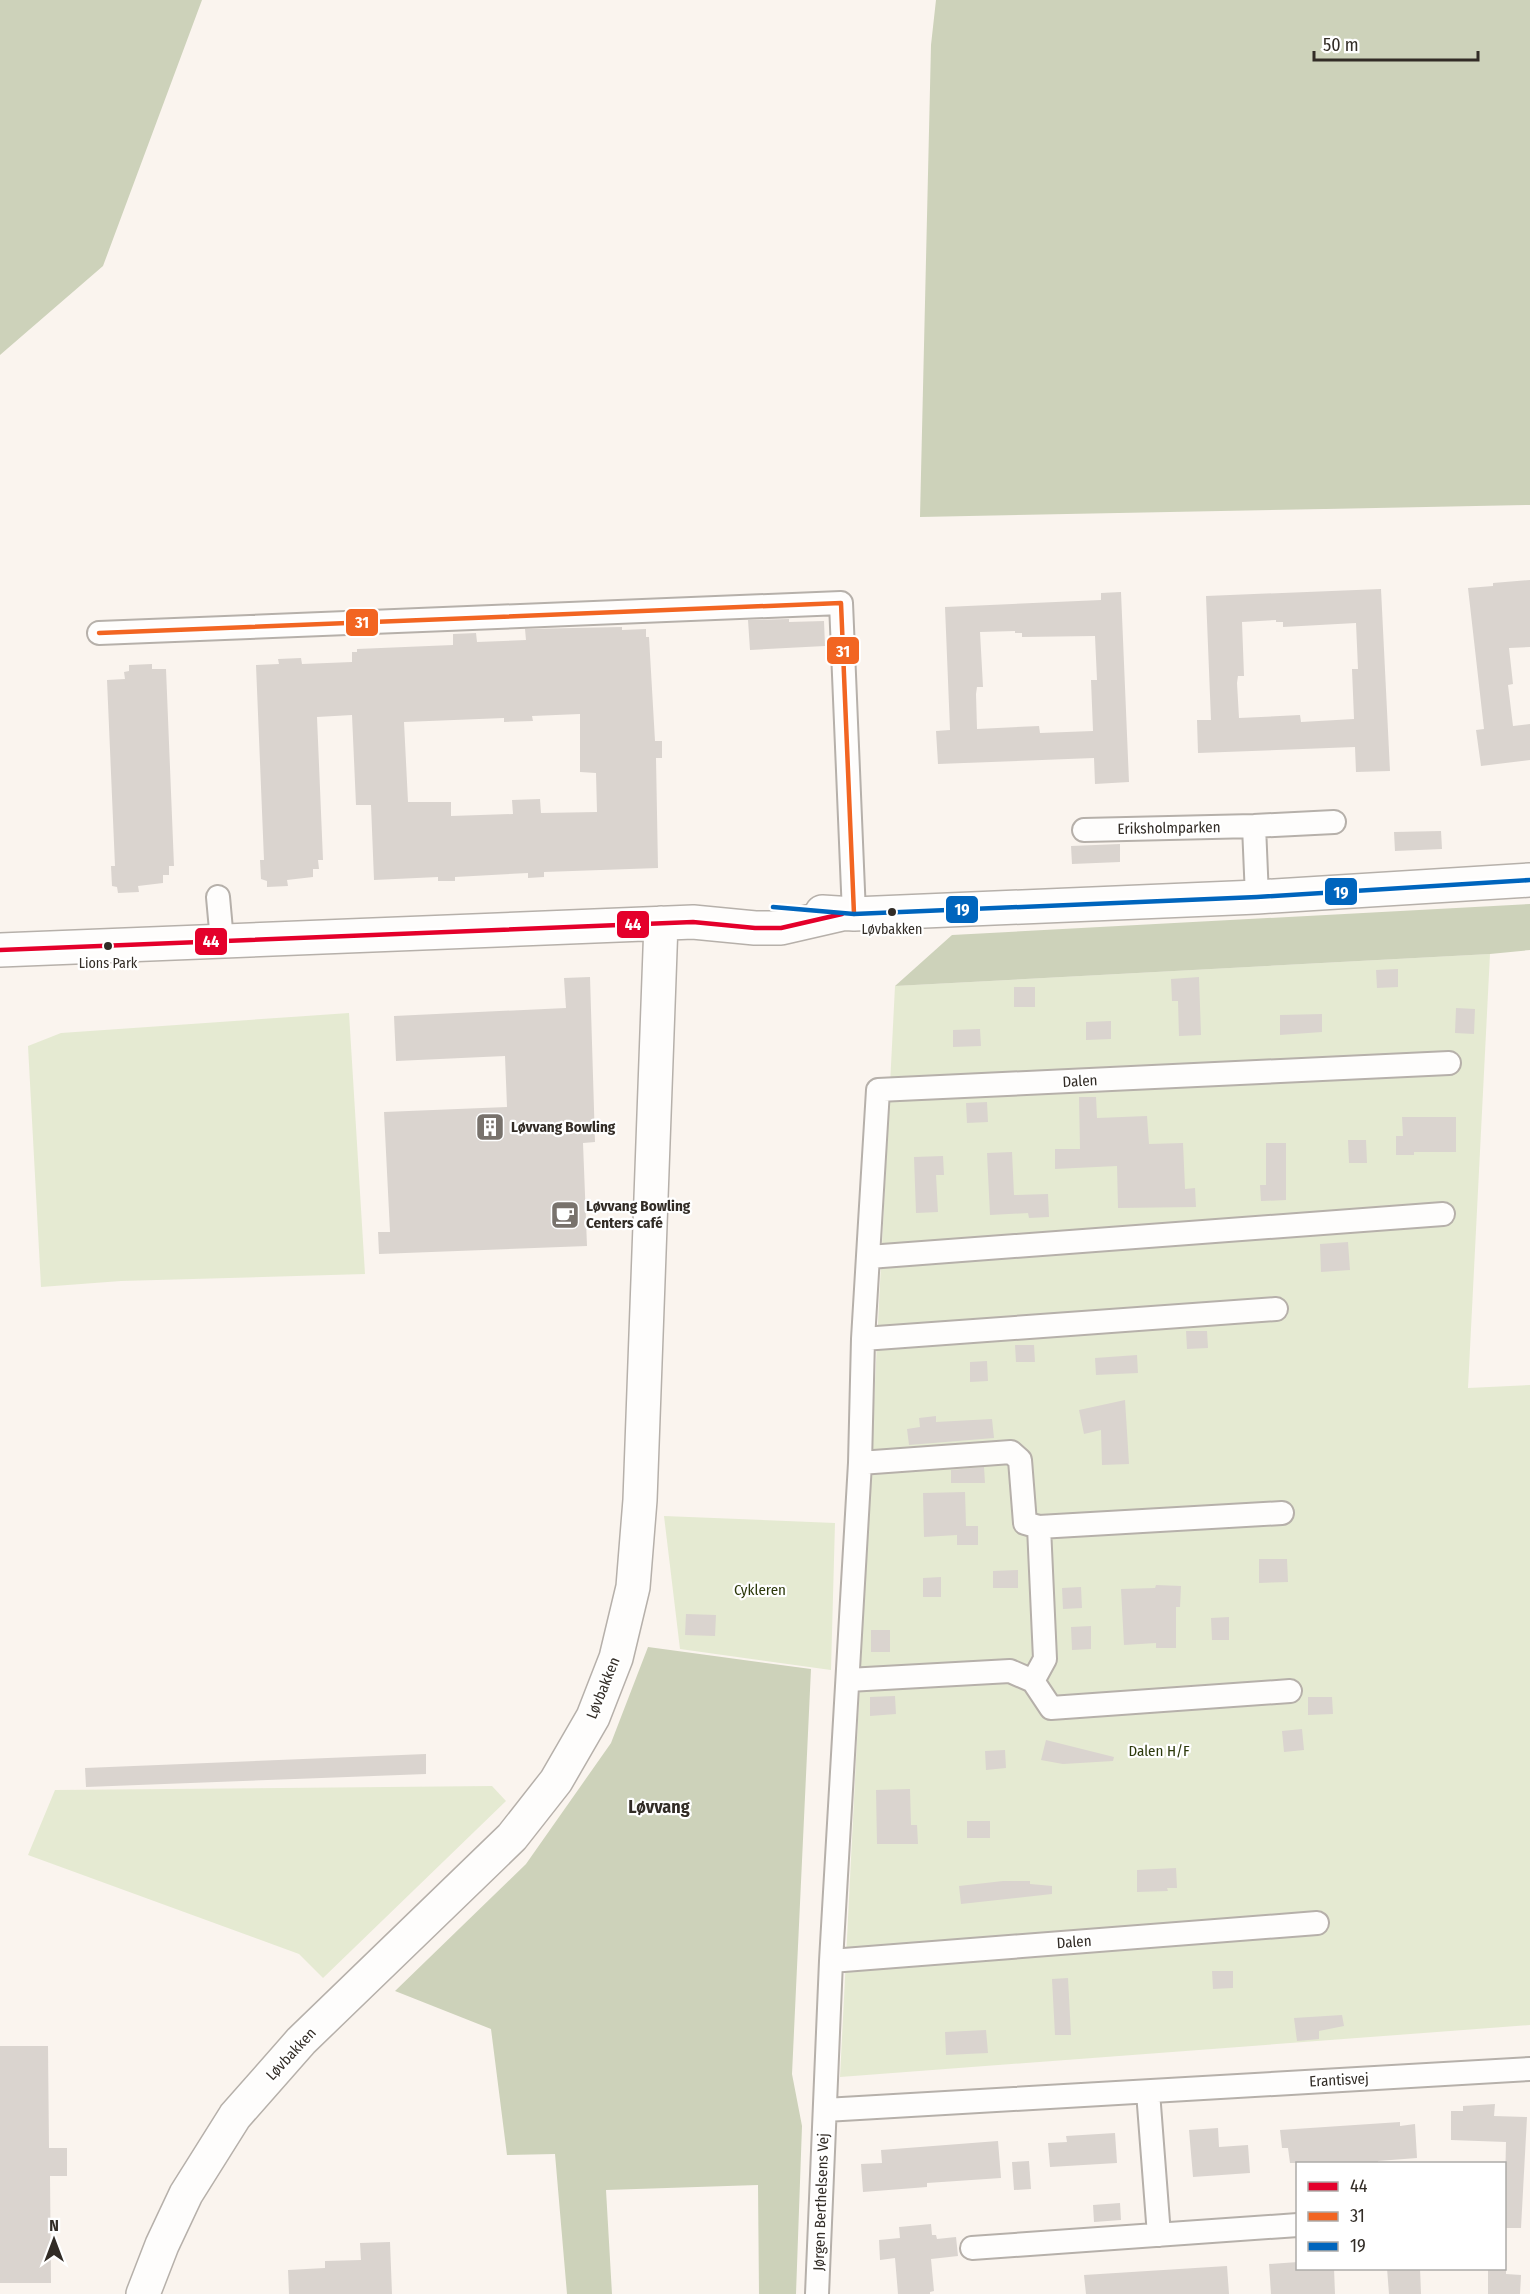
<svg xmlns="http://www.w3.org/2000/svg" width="1530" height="2294" font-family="'Fira Sans Condensed',sans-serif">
<rect width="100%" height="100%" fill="#faf4ee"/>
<path fill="#e5ead2" d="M1490,954l-22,434 62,-3v640l-690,52 55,-1091z
M349,1013l16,261 -244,7 -80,6 -13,-241 33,-13z
M664,1516l171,7 -4,147 -151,-21z
M492,1786l14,15 -183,177 -24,-24 -271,-99 27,-65z"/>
<path fill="#cdd2ba" d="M0,0h202l-99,266 -103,89z
M936,0h594v505l-610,12 11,-472z
M1530,904v46l-40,4 -595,32 57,-51z
M648,1647l163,22 -19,405 10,52 -6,168h-37l-1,-109 -152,5 6,104h-45l-12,-140 -48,1 -16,-126 -96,-38 131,-127 85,-121z"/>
<path fill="#dad4cf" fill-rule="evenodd" d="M1530,580v67l-21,1 4,36 -5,1 5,41 17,-2v36l-49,6 -5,-36 8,-1 -16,-141 25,-2v-3z
M1381,589l9,182 -34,1 -1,-25 -157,6 -1,-33h14l-5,-124zM1276,620v2h7v5l73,-4 2,46h-6l2,50 -53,3 -1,-7 -61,3 -2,-35 1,-7h6l-2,-54z
M1121,592l8,190 -34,2 -1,-26 -156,6 -2,-33 14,-1 -5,-123 156,-7v-7zM1015,631v2h7v4l73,-1 2,44h-6l2,51 -53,2 -1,-7 -62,3 -1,-35 1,-7h6l-3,-55z
M789,619v3l35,-1 1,25 -75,4 -2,-30z
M622,627v3l24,-1v8h3l6,104h7v17h-6l2,110 -114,4v5l-16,1v-5l-73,4v4h-17v-4l-64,3 -3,-75h-15l-4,-90 -35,2 6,143h-5l1,9h-6v8l-26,3 1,6 -21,1v-6l-6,-2 -1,-19h4l-8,-195 23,-1 -1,-5 23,-1 1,6 50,-2v-10h5v-3l96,-4v-11l23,-1 1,9 49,-2 -1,-11zM580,714v58l16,1 1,39 -56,1 -1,-14 -28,1 1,14 -62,2v-14h-43l-4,-80 100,-4v4l29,-1 -1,-5z
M152,664v5h14l8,197h-5v9h-6v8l-25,3 1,6 -21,1 -1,-6 -5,-1 -1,-20h4l-8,-186 18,-1 -1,-7 5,-1v-6z
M1441,831l1,18 -47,2 -1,-19z
M1120,844v18l-48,2 -1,-18z
M1398,969v18l-21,1 -1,-18z
M590,977l5,165 -12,1 4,103 -208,8 -1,-22h12l-6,-120 123,-5 -2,-51 -109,5 -2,-45 172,-8 -2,-30z
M1199,977l2,58 -22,1 -1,-35h-6l-1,-22z
M1035,987v20h-21v-20z
M1456,1008l19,1 -1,25 -19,-1z
M1322,1014v18l-42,3v-20z
M1111,1021v18l-25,1v-18z
M980,1029l1,17 -28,1v-17z
M1079,1097h17l1,21 50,-2 2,28 34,-1 2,46 10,-1 1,19 -78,1 -1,-42 -62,3v-20h25z
M987,1102l1,20 -21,1 -1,-20z
M1402,1117h54v35h-42v3h-18v-19h7z
M1348,1140h18l1,23h-18z
M1266,1143h20v57l-25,1 -1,-16h6z
M1012,1152l2,43 34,-1 1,23 -20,1 -1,-5 -38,2 -3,-62z
M943,1156l1,19h-8l2,37 -22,1 -2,-56z
M1348,1242l2,28 -29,2 -1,-28z
M1186,1331h21l1,17 -21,1z
M1015,1345h19l1,17h-19z
M1137,1355l1,18 -42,2 -1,-17z
M987,1361l1,20 -18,1v-20z
M1125,1400l4,64 -27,1 -1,-35 -17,4 -5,-24z
M936,1416v6l56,-3 2,19 -85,7 -2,-16 13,-2 -1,-9z
M984,1467l1,16h-34v-13z
M965,1492l1,34h12v19h-21v-10l-33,2 -1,-44z
M1259,1559h28l1,23 -29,1z
M1018,1570v18h-25v-17z
M941,1577v20h-18v-19z
M1156,1585l25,1 -1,21h-4v41h-20v-5l-32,2 -3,-56 34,-1z
M1081,1587l1,21 -19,1 -1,-21z
M686,1614l30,1 -1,21 -30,-1z
M1229,1617v23h-17l-1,-22z
M1091,1626v23l-19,1 -1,-23z
M871,1630h19v22h-19z
M895,1696l1,18 -26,2v-19z
M1308,1697h24l1,17 -25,1z
M1302,1729l2,21 -20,2 -2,-21z
M1046,1740l68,17 -1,4 -50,3 -22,-4z
M1005,1750l1,18 -20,2 -1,-19z
M426,1754v20l-340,13 -1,-19z
M910,1789l1,36h6l1,19h-41l-1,-54z
M967,1821h23v17h-23z
M1176,1868l1,20h-10l1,3 -31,1v-22z
M1003,1881h27v3l22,2v8l-91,10 -2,-18z
M1212,1971h21v17l-20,1z
M1068,1978l3,57h-16l-3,-56z
M1342,2015l2,11 -25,5v8l-22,2 -3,-23z
M986,2030l2,23 -42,2 -1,-23z
M0,2046h48l1,102h18v28h-17l1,107h-51z
M1495,2104l-1,12 33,1 -6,111h-17l2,-86 -55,-2v-29h12v-5z
M1400,2122v4l15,-2 2,34 -39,3v2h-88l-2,-15h-6l-2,-18z
M1218,2128l1,19 29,-2 2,28 -57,4 -4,-47z
M1115,2133l2,30 -67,4 -2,-24 19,-1 -1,-6z
M998,2141l3,37 -74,5v4l-64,5 -2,-28 21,-1 -1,-13z
M1029,2161l2,28 -17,1 -2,-28z
M1120,2203l1,17 -27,2 -1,-17z
M931,2224l1,11h4l1,4 19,-2 2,19 -27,3 3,32 -4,1v2h-32l-3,-36 -15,2 -1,-20 21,-2 -1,-11z
M390,2242l2,52h-103l-1,-24 37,-2v-7l36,-1 -1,-17z
M1298,2262v6h36l1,26h-64l-2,-30z
M1227,2266l2,28h-143l-2,-19z
M1387,2268h33l1,26h-32z
M1488,2268h18v6l15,1 -1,19h-32z"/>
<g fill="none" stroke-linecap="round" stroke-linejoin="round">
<g stroke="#b6b0aa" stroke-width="26">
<path id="street" d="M99,633l742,-30 13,311
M1254,826l3,71
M1084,830l170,-4 80,-4
M218,897l4,44
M869,1257l574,-43
M863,1339l413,-30
M860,1463l151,-11 9,8 5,63 14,4 243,-14
M1039,1527l6,132 -12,22 18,27 239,-17
M848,1680l162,-9 23,10
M831,1961l486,-38
M1148,2092l11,143
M825,2110l705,-41
M972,2248l326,-23
M817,2294l14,-333 29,-498 3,-124 15,-249 571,-27"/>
</g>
<g stroke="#b6b0aa" stroke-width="36">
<path id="secondary" d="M822,912l32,2 403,-17 273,-17
M0,950l693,-28 62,6h26l61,-14
M143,2294l19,-49 24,-51 49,-78 66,-75 211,-204 44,-56 37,-64 23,-59 17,-71 7,-87 21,-577"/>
</g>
<use href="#street" stroke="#fefdfc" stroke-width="22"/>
<use href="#secondary" stroke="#fefdfc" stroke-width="33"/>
<g stroke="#fff" stroke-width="9">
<path id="bus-1" d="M0,950l693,-28 62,6h26l61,-14"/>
</g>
<g stroke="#fff" stroke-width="9">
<path id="bus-2" d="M99,633l742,-30 13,311"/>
</g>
<g stroke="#fff" stroke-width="9">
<path id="bus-3" d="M773,907l81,7 403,-17 273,-17"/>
</g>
<use href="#bus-1" stroke="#e4002b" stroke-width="4.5"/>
<use href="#bus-2" stroke="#f26522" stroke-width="4.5"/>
<use href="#bus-3" stroke="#0065bd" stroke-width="4.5"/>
</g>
<defs>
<g id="building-square" transform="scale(1.5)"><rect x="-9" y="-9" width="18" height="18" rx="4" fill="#78726c" stroke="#fff"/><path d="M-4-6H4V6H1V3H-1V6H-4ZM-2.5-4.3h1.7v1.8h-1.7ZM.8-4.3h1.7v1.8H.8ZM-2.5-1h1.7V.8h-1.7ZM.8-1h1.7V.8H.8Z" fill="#fff"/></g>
<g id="cafe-square" transform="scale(1.5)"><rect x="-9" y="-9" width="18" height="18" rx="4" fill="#78726c" stroke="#fff"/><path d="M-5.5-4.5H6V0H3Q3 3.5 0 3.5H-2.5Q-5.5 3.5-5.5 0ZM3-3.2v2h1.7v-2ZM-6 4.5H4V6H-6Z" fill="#fff"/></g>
</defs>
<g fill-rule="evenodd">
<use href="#building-square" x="490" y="1127"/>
<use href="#cafe-square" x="565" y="1215"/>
</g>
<g fill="#322c26" stroke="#fff" stroke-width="2">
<circle cx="892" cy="912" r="5"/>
<circle cx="108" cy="946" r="5"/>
</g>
<g text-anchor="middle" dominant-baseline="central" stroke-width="4.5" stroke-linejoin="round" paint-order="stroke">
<g font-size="14" fill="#322c26" stroke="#fff">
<text x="892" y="929">Løvbakken</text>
<text x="108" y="963">Lions Park</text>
</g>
<g font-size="15" fill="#322c26" stroke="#fff">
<text transform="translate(1169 828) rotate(-1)">Eriksholmparken</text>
<text transform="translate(1080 1081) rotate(-3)">Dalen</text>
<text transform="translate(603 1688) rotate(-68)">Løvbakken</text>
<text transform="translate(1074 1942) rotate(-4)">Dalen</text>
<text transform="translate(291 2054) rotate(-47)">Løvbakken</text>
<text transform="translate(1339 2080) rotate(-3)">Erantisvej</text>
<text transform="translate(821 2202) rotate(-88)">Jørgen Berthelsens Vej</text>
</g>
<g font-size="15" font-weight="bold" fill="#322c26" stroke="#fff" text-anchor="start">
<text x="511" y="1127">Løvvang Bowling</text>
<text x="586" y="1206">Løvvang Bowling<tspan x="586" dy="17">Centers café</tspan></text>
</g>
<g font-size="15" fill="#2c390b" stroke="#fff">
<text x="760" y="1590">Cykleren</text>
<text x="1159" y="1751">Dalen H/F</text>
</g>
<g font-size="18" font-weight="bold" fill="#322c26" stroke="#fff">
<text x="659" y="1807">Løvvang</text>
</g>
</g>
<g stroke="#fff" stroke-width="2">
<rect x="345" y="608" width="34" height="29" rx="6" fill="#f26522"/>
<rect x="826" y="636" width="34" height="29" rx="6" fill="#f26522"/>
<rect x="1324" y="877" width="34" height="29" rx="6" fill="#0065bd"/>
<rect x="945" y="895" width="34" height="29" rx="6" fill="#0065bd"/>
<rect x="616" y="910" width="34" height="29" rx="6" fill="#e4002b"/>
<rect x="194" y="927" width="34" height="29" rx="6" fill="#e4002b"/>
</g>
<g font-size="16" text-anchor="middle" font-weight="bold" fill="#fff">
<text x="362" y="628">31</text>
<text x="843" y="657">31</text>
<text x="1341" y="898">19</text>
<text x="962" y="915">19</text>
<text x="633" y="930">44</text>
<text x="211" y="947">44</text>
</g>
<rect x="1296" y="2162" width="210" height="108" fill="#ffffff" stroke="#adaba8" stroke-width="1.5"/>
<rect x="1308" y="2182" width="30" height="9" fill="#e4002b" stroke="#adaba8" stroke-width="1.5"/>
<text x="1350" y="2192" font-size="18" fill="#322c26">44</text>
<rect x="1308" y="2212" width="30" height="9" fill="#f26522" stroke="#adaba8" stroke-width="1.5"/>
<text x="1350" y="2222" font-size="18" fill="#322c26">31</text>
<rect x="1308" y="2242" width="30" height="9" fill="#0065bd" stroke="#adaba8" stroke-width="1.5"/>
<text x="1350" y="2252" font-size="18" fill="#322c26">19</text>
<g transform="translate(54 2240)" stroke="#ffffff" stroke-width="4.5" paint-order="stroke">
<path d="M0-4.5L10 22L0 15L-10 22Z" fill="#322c26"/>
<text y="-9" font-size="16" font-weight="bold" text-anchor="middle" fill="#322c26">N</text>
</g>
<path d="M1314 51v9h164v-9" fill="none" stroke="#322c26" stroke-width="3"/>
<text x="1323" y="51" font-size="18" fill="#322c26" stroke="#ffffff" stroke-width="4.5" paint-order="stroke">50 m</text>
</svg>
